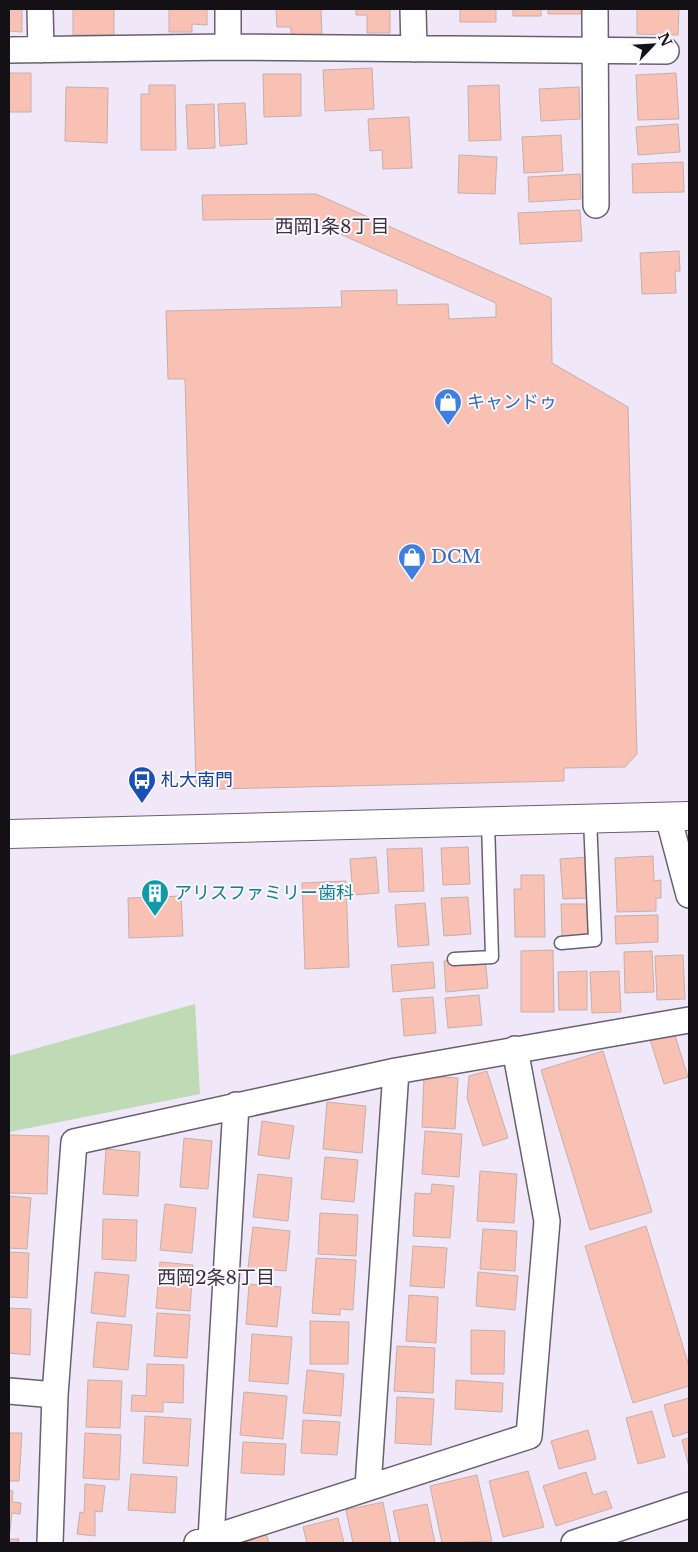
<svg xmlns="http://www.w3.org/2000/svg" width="698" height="1552" font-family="'Libre Baskerville','Noto Sans JP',serif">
<rect width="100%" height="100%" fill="#f0e7f8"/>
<path fill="#bedbb5" d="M195,1004l5,90 -191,38v-76z"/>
<path fill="#f9c0b4" stroke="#c5b0ac" d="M9,9h13v23l-13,-1z
M73,9h41v26h-41z
M169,9h38v16l-15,-1v8h-23z
M276,9h45l1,28h-31v-10h-14z
M356,9h34v24h-23v-18h-11z
M460,9h36v13h-36z
M513,9h28v7h-28z
M548,9h33v5h-33z
M637,9h42l-1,26 -41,-1z
M372,68l2,41 -49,2 -2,-41z
M9,73h22v39h-22z
M676,73l3,46 -41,1 -2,-45z
M263,74h38v42l-37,1z
M149,85h26l1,65h-35v-56h8z
M499,85l2,55 -32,1 -1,-55z
M66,87l42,1 -1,55 -42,-2z
M579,87l1,32 -39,2 -2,-32z
M245,103l2,41 -27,2 -2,-42z
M214,104l1,44 -27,1 -2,-44z
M409,117l3,51 -29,1 -1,-19 -12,1 -2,-32z
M678,124l2,28 -42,3 -2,-28z
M561,135l2,36 -39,2 -2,-36z
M459,155l38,2 -2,37 -37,-1z
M683,162l1,30 -51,1 -1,-29z
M580,174l1,25 -52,3 -1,-25z
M316,194l235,104 1,65 76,44 9,347 -12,13 -61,1v13l-347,8v-5h-21l-11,-405h-17l-2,-68 176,-4 -1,-16 56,-1v15l51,-1 1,15 47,-2v-14l-190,-84 -103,1 -1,-25z
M580,210l2,31 -62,3 -2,-31z
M679,251l1,20h-5l1,22 -34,1 -2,-41z
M468,847l2,37 -27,1 -2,-37z
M422,848l2,43 -35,1 -2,-43z
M653,856l1,25 7,-1v18h-5v13l-39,1 -2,-54z
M376,857l3,36 -26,2 -3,-36z
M588,857l2,41 -27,1 -3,-40z
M521,875h23l1,62h-30l-1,-48h7z
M346,881l3,86 -44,2 -3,-86z
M181,896l2,40 -54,2 -1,-40z
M468,897l3,37 -27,2 -3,-38z
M425,903l4,42 -31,2 -3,-42z
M561,904h27l1,32h-27z
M658,915v27l-42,2 -1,-28z
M553,950l1,62h-33v-61z
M652,951l2,41 -29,1 -1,-41z
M683,955l2,44 -28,1 -2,-44z
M485,957l3,31 -42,4 -2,-31z
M433,962l2,26 -42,4 -2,-27z
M587,971v39h-28l-1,-38z
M619,971l2,41 -29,1 -2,-41z
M479,995l3,30 -34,3 -3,-30z
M433,997l3,36 -32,3 -3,-37z
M673,1029l15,48 -24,7 -15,-48z
M603,1051l49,161 -62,18 -49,-160z
M487,1071l21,67 -25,8 -16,-48 2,-22z
M424,1076l34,2 -3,51 -33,-2z
M327,1102l39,4 -4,47 -39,-4z
M262,1121l32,5 -5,33 -31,-4z
M425,1131l37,3 -3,43 -37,-3z
M9,1135l40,1 -2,58 -38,-1z
M184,1138l28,3 -4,48 -28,-2z
M106,1149l34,3 -2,44 -35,-2z
M325,1157l33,3 -4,42 -33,-3z
M480,1171l37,3 -3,49 -37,-2z
M258,1174l34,4 -4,43 -35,-4z
M432,1184l22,2 -4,52 -37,-2 2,-43 16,1z
M9,1196l22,2 -4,51 -18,-1z
M165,1204l31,4 -4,45 -32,-3z
M320,1213l38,2 -2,41 -38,-2z
M103,1219l34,1 -1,41 -34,-2z
M646,1226l43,140v20l-56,17 -48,-157z
M253,1227l37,4 -4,40 -38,-3z
M483,1229l34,2 -2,40 -35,-2z
M413,1246l34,2 -3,40 -34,-2z
M9,1252l20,1 -2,45 -18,-1z
M316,1258l40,2 -3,50 -13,-1v6l-28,-2z
M160,1262l33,3 -3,46 -34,-3z
M95,1272l34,3 -4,42 -34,-4z
M478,1272l40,4 -3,34 -39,-4z
M249,1284l32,3 -4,40 -31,-3z
M409,1295l29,2 -2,46 -30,-2z
M9,1308l22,1 -1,46 -21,-2z
M157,1313l33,2 -3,43 -33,-2z
M310,1321l39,1 -1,42h-38z
M97,1322l35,3 -4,45 -35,-3z
M471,1330l34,1 -1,43h-33z
M252,1334l40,3 -4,47 -39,-3z
M397,1346l38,2 -2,45 -39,-2z
M147,1364l37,1 -1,38 -20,-1v10l-32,-1 1,-16 14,1z
M307,1370l37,4 -3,42 -38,-3z
M88,1380l34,1 -2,47 -34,-1z
M456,1380l47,3 -1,29 -47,-3z
M244,1392l43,4 -4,43 -43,-4z
M397,1397l37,2 -3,46 -36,-2z
M689,1398v34l-16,5 -9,-32z
M652,1411l13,46 -27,7 -12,-46z
M145,1416l46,3 -3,47 -45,-3z
M303,1420l37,2 -3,33 -36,-2z
M588,1430l8,29 -37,10 -8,-28z
M9,1433h13l-3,48h-10z
M85,1433l36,2 -2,45 -36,-2z
M689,1438v29l-7,-27z
M243,1442l43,2 -2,31 -43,-2z
M528,1471l16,56 -41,10 -14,-56z
M586,1472l7,23 13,-4 6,17 -56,18 -13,-40z
M131,1474l46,3 -2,36 -47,-3z
M477,1475l15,66 -50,2 -12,-57z
M85,1484l20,2 -3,26 -7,-1v25l-18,-2 3,-22 4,1z
M9,1490l4,1 -1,11 9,1 -1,11 -8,-1 -3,26h10l-1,4h-9z
M383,1502l8,41h-38l-7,-33z
M427,1504l8,39h-35l-7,-32z
M338,1518l6,25h-37l-4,-16z
M265,1531l4,12h-40z"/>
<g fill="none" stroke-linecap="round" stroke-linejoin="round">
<g stroke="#68606f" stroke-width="15">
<path id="lane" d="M561,943l34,-3 -5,-122
M454,959l38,-2 -4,-135"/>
</g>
<g stroke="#68606f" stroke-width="28">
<path id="street" d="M40,9l1,41
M228,9v38
M413,9l1,40
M595,9l1,196
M9,50l219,-3 438,4
M668,816l21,79
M9,1391l46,4
M368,1487l28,-416
M211,1539l25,-434
M50,1543l5,-148 19,-253 322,-71 293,-51
M197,1543l332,-107 18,-215 -32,-172
M574,1543l115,-38"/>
</g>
<g stroke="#68606f" stroke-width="30">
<path id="secondary" d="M9,834l680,-18"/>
</g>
<use href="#lane" stroke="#fff" stroke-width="12"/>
<use href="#street" stroke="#fff" stroke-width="25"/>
<use href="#secondary" stroke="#fff" stroke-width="28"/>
</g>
<defs>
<g id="shop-pin" transform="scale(1.4375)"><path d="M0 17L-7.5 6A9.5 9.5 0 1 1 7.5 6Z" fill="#3f7fe0" stroke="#faf7fe"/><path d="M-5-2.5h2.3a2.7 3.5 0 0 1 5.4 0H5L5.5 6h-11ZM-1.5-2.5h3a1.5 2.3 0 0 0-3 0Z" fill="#fff"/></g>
<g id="bus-pin" transform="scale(1.4375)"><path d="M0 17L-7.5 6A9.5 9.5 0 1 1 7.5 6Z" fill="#1a4fb4" stroke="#faf7fe"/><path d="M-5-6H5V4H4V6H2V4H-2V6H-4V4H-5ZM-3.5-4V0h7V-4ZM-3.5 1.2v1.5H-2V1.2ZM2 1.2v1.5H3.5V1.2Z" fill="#fff"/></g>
<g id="building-pin" transform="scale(1.4375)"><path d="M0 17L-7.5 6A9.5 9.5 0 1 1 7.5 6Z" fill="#0f9aa8" stroke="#faf7fe"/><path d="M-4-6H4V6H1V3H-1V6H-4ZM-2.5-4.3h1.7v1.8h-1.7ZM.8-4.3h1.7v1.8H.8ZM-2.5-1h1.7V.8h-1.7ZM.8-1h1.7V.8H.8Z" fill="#fff"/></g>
</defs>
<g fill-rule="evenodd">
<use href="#shop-pin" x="448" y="402"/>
<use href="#shop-pin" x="412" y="557"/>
<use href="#bus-pin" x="142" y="780"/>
<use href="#building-pin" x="155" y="893"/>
</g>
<g text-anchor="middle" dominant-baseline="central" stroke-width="4" stroke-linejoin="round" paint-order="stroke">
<g font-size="18" fill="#366cbe" stroke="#faf7fe" text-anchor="start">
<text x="467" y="402">キャンドゥ</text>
<text x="431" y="557">DCM</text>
</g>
<g font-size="18" fill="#164399" stroke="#faf7fe" text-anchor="start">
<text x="161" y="780">札大南門</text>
</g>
<g font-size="18" fill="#0d838f" stroke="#faf7fe" text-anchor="start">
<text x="174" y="893">アリスファミリー歯科</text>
</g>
<g font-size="19" fill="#3a3340" stroke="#faf7fe">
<text x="332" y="226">西岡1条8丁目</text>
<text x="216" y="1277">西岡2条8丁目</text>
</g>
</g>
<rect width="698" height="1552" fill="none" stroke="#131016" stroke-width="20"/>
<g transform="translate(653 45) rotate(65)" stroke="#faf7fe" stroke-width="4" paint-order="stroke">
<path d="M0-4L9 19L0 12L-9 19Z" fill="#131016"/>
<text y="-8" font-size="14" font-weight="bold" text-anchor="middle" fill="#131016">N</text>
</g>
</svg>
